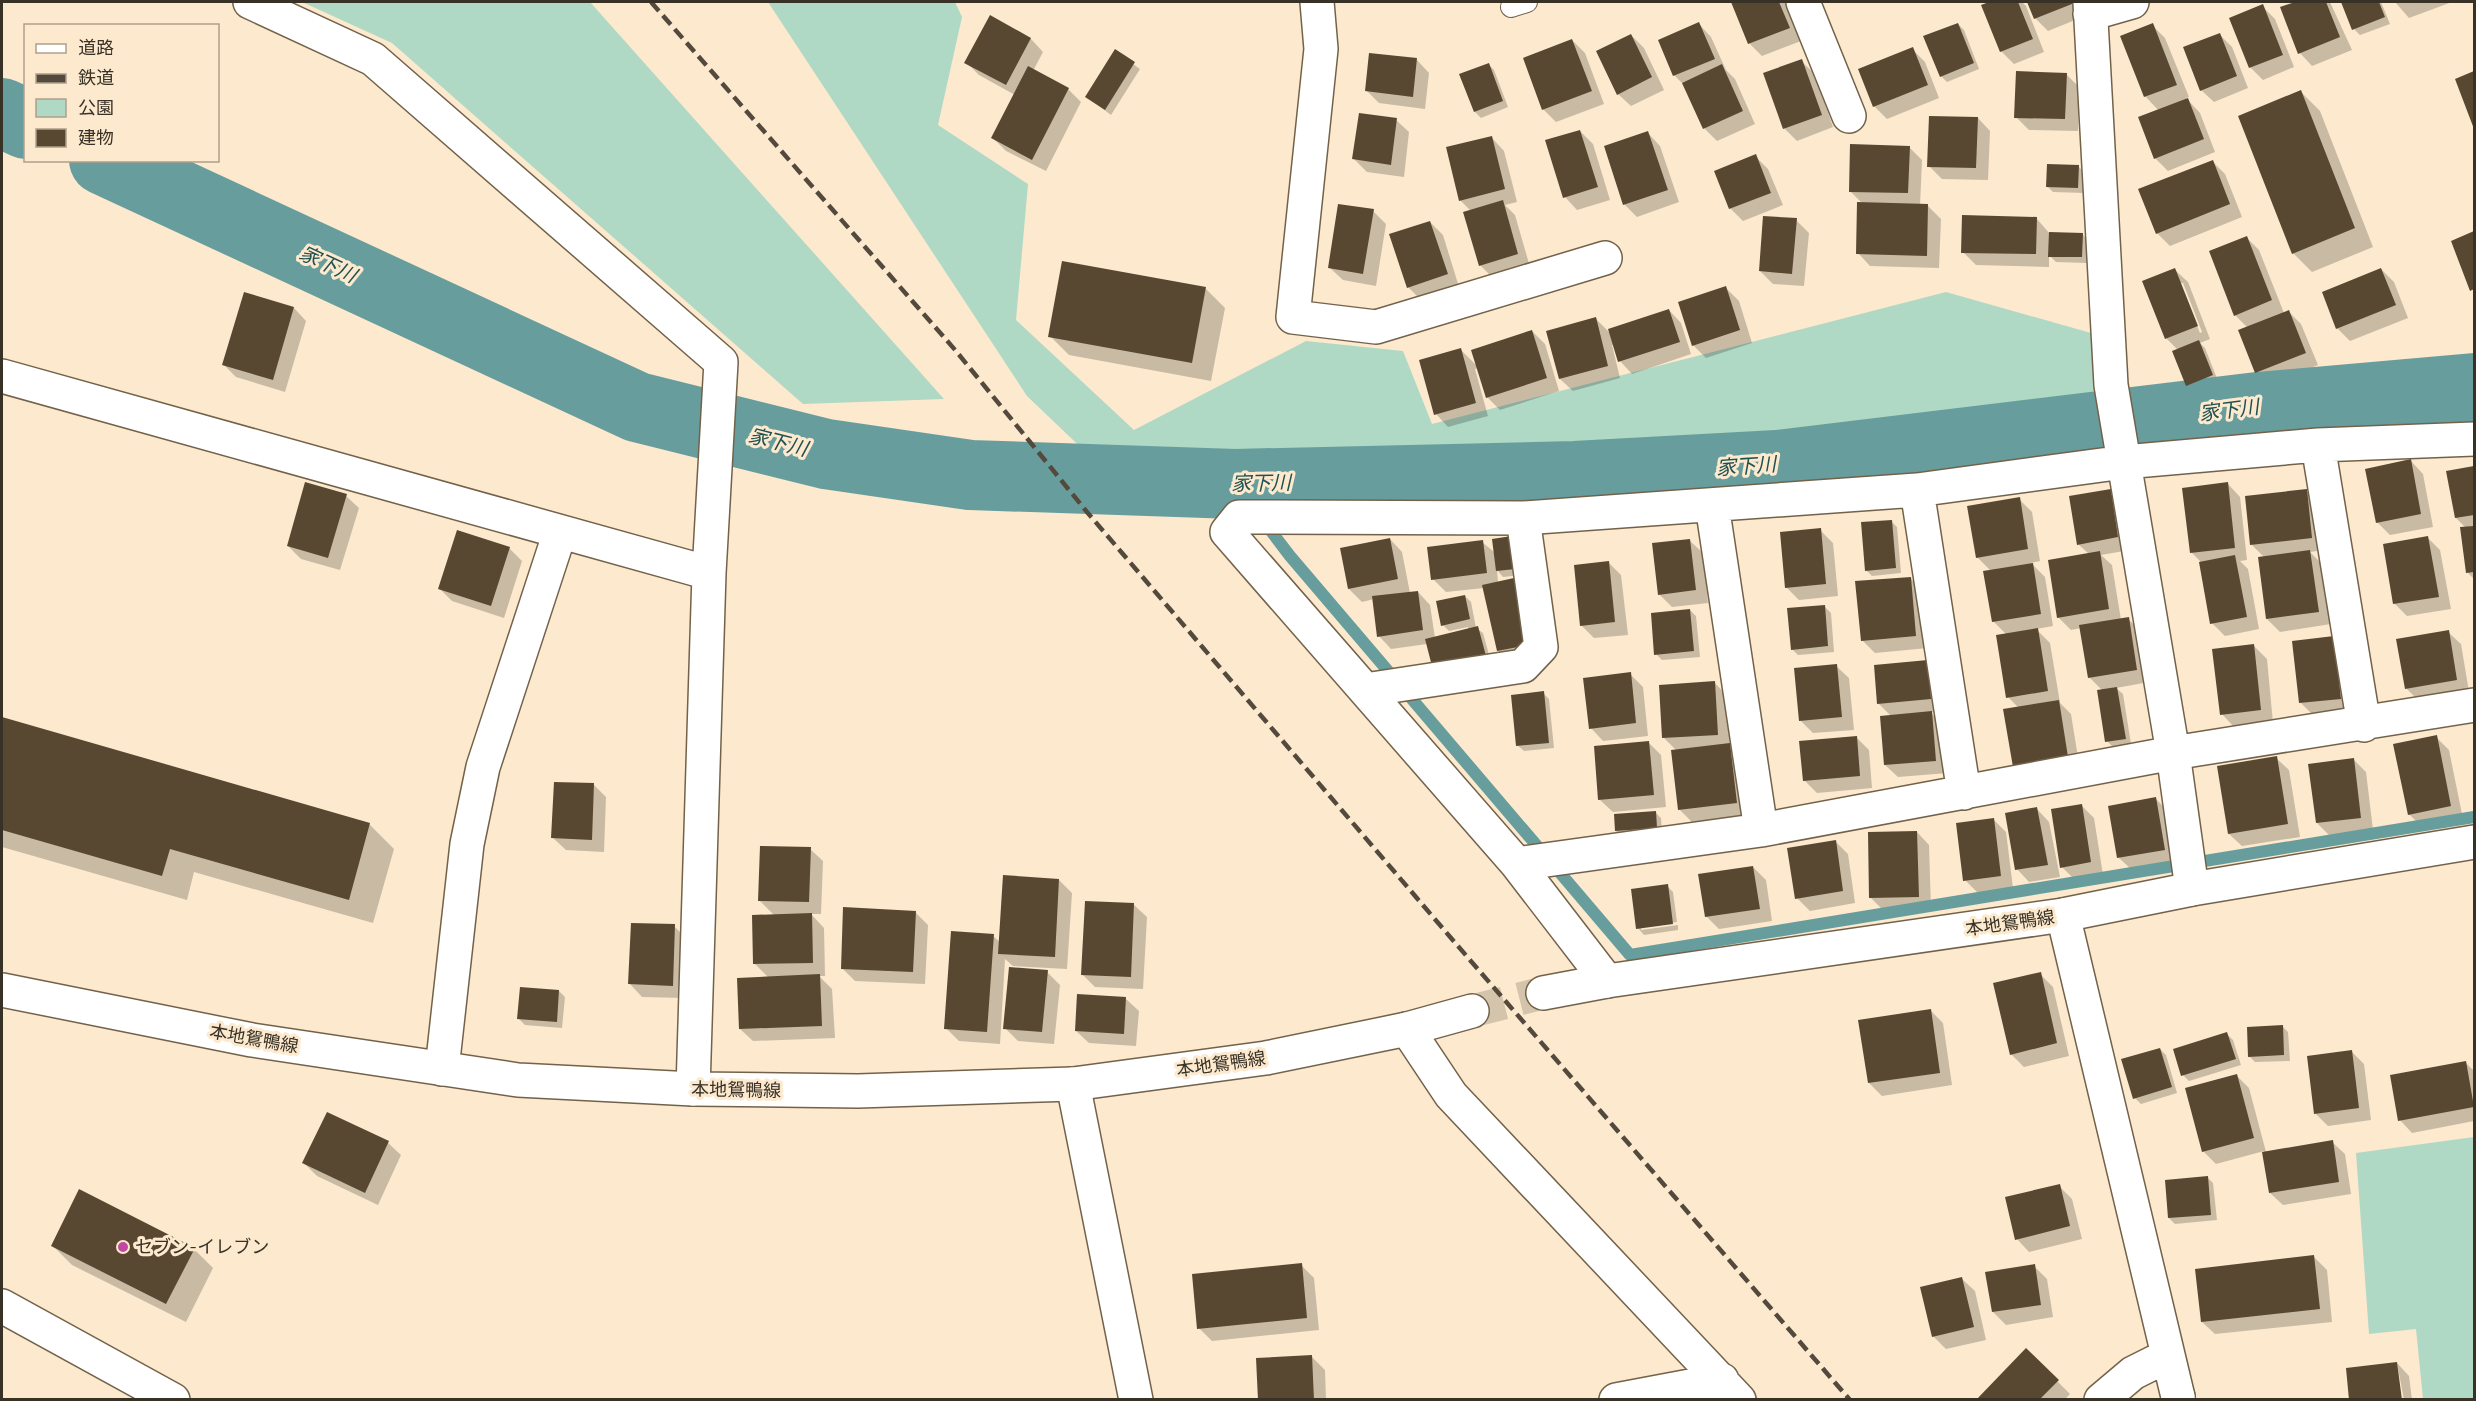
<svg xmlns="http://www.w3.org/2000/svg" width="2476" height="1401" font-family="Bitter,'Noto Sans JP',serif">
<rect width="100%" height="100%" fill="#fce9ce"/>
<path fill="#afd9c5" d="M302,2h288l354,397 -141,5 -411,-361z
M768,2h187l7,15 -24,108 90,59 -12,136 118,110 172,-89 97,10 29,73 514,-132 145,41 5,82 -312,37 -540,26 -149,-17 -68,-65z
M2474,1137v262h-51l-7,-70 -47,5 -13,-181z"/>
<path fill="#0003" fill-rule="evenodd" d="M1733,2h53l15,39 -39,15 -13,-13z
M1993,2h29l4,4 18,46 -30,12 -13,-13 -18,-45z
M2029,2h56l5,12 -42,17 -13,-13z
M2299,2h31l22,48 -40,16 -12,-13 -18,-45z
M2343,2h38l9,22 -30,11 -6,-6z
M2395,2h57l-43,16z
M2262,6l13,13 19,48 -31,13 -13,-13z
M991,17l40,22 12,13 -10,19 35,18 13,13 -35,69 -40,-20 -13,-13 22,-43 -36,-20 -13,-13z
M1699,24l12,13 15,33 9,9 20,45 -38,17 -12,-12 -19,-42 -12,-12z
M1958,24l6,6 15,39 -32,13 -6,-6z
M2152,25l13,13 24,59 -3,1 14,15 15,39 -47,19 -13,-13 4,-47 -14,-15z
M1631,35l13,13 20,42 -33,16 -13,-12z
M2220,35l12,12 16,41 -34,14 -13,-12z
M1572,40l13,13 19,51 -48,18 -13,-13 -18,-50z
M1912,49l13,13 14,36 -52,21 -13,-13z
M1115,51l25,18 -29,46 -24,-18z
M1417,60l12,13 -4,36 -46,-6 -13,-13z
M1801,61l13,12 19,54 -36,14 -13,-13z
M1488,64l6,6 14,37 -27,11 -6,-6z
M2474,73v52l-17,-45z
M2066,74l13,13 -1,44 -49,-1 -13,-13z
M2301,92l19,19 53,136 -61,25 -19,-19z
M1978,118l12,13 -2,49 -46,-1 -13,-13z
M1396,120l13,12 -5,45 -37,-5 -13,-13z
M1580,131l13,13 17,56 -33,10 -12,-13z
M1648,133l12,13 19,56 -42,15 -13,-13z
M1492,138l12,13 13,51 -12,3 10,10 15,52 -37,11 -13,-13 -9,-54 -11,-11z
M1909,147l13,13 -2,46h8l13,13 -2,49 -69,-2 -12,-13 5,-49 -13,-13z
M1755,156l13,13 15,36 -40,16 -13,-13z
M2212,161l13,13 17,43 -72,29 -13,-13z
M2078,166l6,6v21l-31,-1 -6,-6z
M1373,211l13,13 -10,62 -33,-6 -13,-12z
M2037,219l13,15h32l6,6 -1,23 -31,-1 -7,-7v12l-73,-2 -13,-13z
M1796,220l13,13 -5,53 -31,-2 -13,-13z
M1430,222l13,13 16,52 -38,13 -13,-13z
M2474,233v60l-21,-52z
M2246,237l13,13 25,63 4,-2 13,13 17,41 -49,20 -13,-13 -8,-44 -13,-13z
M2381,269l13,13 14,36 -58,23 -13,-13z
M2175,270l13,12 22,57 -10,4 5,5 13,33 -25,10 -6,-6 -9,-35 -12,-12zM2180,283h3l19,49 -2,1z
M1726,288l13,13 13,42 -46,15 -13,-13z
M1206,289l19,19 -14,73 -142,-26 -19,-19z
M294,308l12,13 -21,71 -49,-15 -12,-12z
M1669,310l12,13 10,31 -59,20 -12,-13 -6,-17 -2,1 8,33 -47,13 -13,-12 36,-60 15,15z
M1532,331l13,13 14,47 -59,19 -13,-13 -9,-29 -3,1 13,47 -40,11 -12,-13 25,-64 16,16z
M2411,461l12,13 10,53 -43,8 -13,-13z
M2474,467v112l-7,-7 -1,-44 -10,-10 -8,-46z
M2228,484l12,13 7,63 -7,1 8,8 11,60 -34,7 -13,-13 -12,-62 -8,-8z
M2110,490l13,13 7,47 -29,5 11,10 9,55 7,-1 13,12 8,51 -33,6 7,6 8,50 -18,3 -6,-6 -4,-50 -13,-13 -9,-50 -10,2 -13,-13 31,-63 -11,-10z
M2306,490l13,13 5,47 -14,2 12,12 9,60 -51,8 -13,-13 -2,-61 -14,-14z
M346,496l13,12 -19,62 -39,-11 -13,-13z
M2019,499l13,13 8,49 -9,2 14,14 8,49 -17,3 14,14 10,60 11,11 9,56 -72,-73 -1,-62 -14,-14 -2,-50 -14,-14z
M1891,521l6,6 4,46 -29,3 -6,-6z
M1820,530l13,13 5,53 -39,4 -13,-13z
M2428,538l12,12 11,59 -44,7 -13,-13z
M1390,539l12,13 8,41 8,-1 12,13 5,33 33,-8v-3l-19,4 -6,-6 22,-29 6,6 5,26 7,5 8,29 -64,-18 -36,5 -12,-13 -5,-37 -12,3 -13,-13z
M1690,541l13,12 5,50 -36,4 -13,-13z
M1482,542l40,33 -19,2 -6,-7 1,13 16,-4 13,13 14,65 -30,6 -13,-12 -14,-63 -38,4 -13,-13z
M509,548l13,13 -18,57 -52,-17 -13,-13z
M1608,562l13,13 7,60 -34,3 -13,-13z
M1910,578l13,13 5,57 -53,5 -13,-13z
M1825,607l6,6 3,39 -36,3 -6,-6z
M1690,610l6,6 4,41 -38,3 -6,-6z
M2448,632l13,12 8,48 -50,9 -13,-13z
M2333,637l20,74 -40,4 -12,-12z
M2254,646l13,13 6,64 -39,4 -12,-13z
M1927,662l16,49 -13,1 14,14 4,47 -50,4 -13,-12 7,-48 -14,-14z
M1836,666l13,12 5,52 -41,3 -13,-13z
M1630,674l13,13 5,49 -45,5 -12,-13z
M1715,683l12,13 3,49 12,13 7,57 -57,7 -13,-13 -2,-58 -14,-14z
M1543,693l6,6 5,49 -30,3 -7,-6z
M2,719l367,105 25,25 -21,74 -179,-51 -7,28 -185,-53z
M1856,737l13,13 3,38 -55,5 -13,-13z
M2436,737l13,13 14,69 -41,8 -13,-13z
M1648,742l13,13 5,52 -53,5 -13,-12z
M2276,758l13,12 11,67 -58,9 -13,-12z
M2354,760l12,12 7,58 -43,6 -13,-13z
M594,785l12,12 -2,55 -38,-2 -13,-12z
M2155,798l13,13 9,51 -45,8 -13,-12z
M2081,805l13,13 9,57 -28,5 -13,-13z
M2037,809l12,13 11,55 -31,5 -12,-13z
M1655,812l6,6 1,15 -40,4 -6,-6z
M1993,819l13,13 7,56 -35,5 -13,-13z
M1917,832l12,13 2,64 -48,1 -13,-13z
M1835,841l13,13 7,49 -45,8 -13,-13z
M810,849l13,12 -2,53h-10l13,14 1,48h-6l13,13 3,49 -82,3 -13,-12 29,-51 -15,-15 21,-47 -16,-16z
M1753,867l13,13 6,41 -53,8 -13,-13z
M1059,880l13,13 -5,76 -54,-3 -8,-7 -5,85 -41,-3 -13,-13 47,-92 8,7z
M1667,886l6,6 4,30 -36,5v3l37,-5v5l-34,5 -6,-7z
M1134,905l13,12 -4,72 -48,-2 -13,-13z
M915,912l13,13 -3,59 -70,-3 -13,-13z
M674,926l13,13 -2,59 -43,-1 -12,-13z
M1047,972l13,13 -6,59 -36,-3 -13,-13z
M2040,974l13,13 16,69 -45,11 -13,-13z
M559,991l6,6 -3,31 -37,-3 -6,-6z
M1126,999l13,12 -3,35 -47,-3 -13,-12z
M1930,1010l13,13 9,62 -70,11 -13,-13z
M2282,1026l6,6 2,29 -35,1 -6,-6z
M2227,1034l6,6 8,25 -52,16 -6,-6z
M2160,1049l6,6 11,38 -36,11 -6,-6z
M2351,1051l13,13 7,56 -43,6 -13,-13z
M2466,1063l8,8v50l-62,12 -12,-13z
M2236,1075l13,13 17,64 66,-10 13,12 6,40 -68,11 -13,-12 -6,-42 -48,13 -13,-13z
M327,1114l61,29 13,12 -23,50 -61,-29 -13,-13z
M2207,1177l6,6 4,37 -42,4 -6,-6z
M2059,1186l13,13 10,40 -53,13 -12,-13z
M53,1246l141,3 19,19 -27,54 -114,-57z
M2314,1257l13,13 5,52 -117,12 -13,-12z
M1301,1265l13,13 5,52 -107,11 -13,-13z
M2034,1266l13,13 6,38 -47,8 -13,-13z
M1962,1279l13,12 11,49 -40,9 -13,-13z
M2026,1350l44,44 -6,6h-86z
M1312,1357l13,13 1,30h-66z
M2397,1363l12,13 3,24h-8z"/>
<g fill="none" stroke-linecap="round" stroke-linejoin="round">
<path stroke="#679e9d" stroke-width="12" d="M1235,484l55,72 340,399 844,-138"/>
<path stroke="#679e9d" stroke-width="70" d="M2,113l24,11
M104,160l533,247 189,47 144,21 265,9 340,-8 202,-11 481,-58 216,-19"/>
</g>
<path fill="#584831" d="M1731,2h48l11,26 -42,16z
M1989,2h29l15,37 -33,13 -19,-47z
M2027,2h50l-43,17z
M2295,2h31l14,35 -42,17 -18,-47z
M2341,2h38l6,15 -33,13z
M2263,4l20,51 -34,13 -20,-50z
M990,15l41,23 -25,47 -42,-22z
M1699,22l16,37 -42,17 -15,-36z
M1958,23l16,40 -34,14 -17,-41z
M2153,23l24,62 -33,12 -24,-61z
M2220,33l17,43 -37,15 -17,-44z
M1631,34l21,43 -35,18 -21,-44z
M1572,39l20,52 -50,19 -19,-52z
M1913,47l15,38 -55,22 -15,-38z
M1115,49l20,13 -30,48 -20,-13z
M1369,53l48,5 -4,39 -48,-6z
M1802,59l20,56 -39,14 -20,-56z
M1489,63l14,38 -29,11 -15,-38z
M1722,64l21,47 -40,18 -21,-46z
M1028,66l41,22 -37,72 -41,-22z
M2016,71l51,2 -2,46 -51,-1z
M2474,71v58l-19,-50z
M2301,90l54,138 -63,26 -54,-138z
M2188,98l16,41 -50,20 -16,-42z
M1359,113l38,5 -6,47 -39,-6z
M1929,116l49,1 -2,51 -49,-1z
M1580,130l18,57 -35,11 -18,-58z
M1648,131l20,59 -45,15 -19,-59z
M1492,136l13,53 -46,12 -13,-54z
M1850,144l60,2 -2,47 -59,-1z
M1756,154l15,39 -42,16 -15,-38z
M2213,160l17,44 -74,30 -18,-45z
M2047,164l32,1 -1,23 -32,-1z
M1503,200l15,54 -39,12 -16,-54z
M1857,202l71,2 -1,52 -71,-2z
M1338,204l36,5 -11,65 -35,-6z
M1962,215l75,2 -1,37 -75,-1z
M1763,216l34,2 -5,56 -33,-3z
M1430,221l18,53 -41,14 -18,-54z
M2474,231v58l-4,2 -19,-50z
M2049,232l34,1 -1,24h-34z
M2247,236l25,64 -38,16 -25,-65z
M1062,261l144,26 -14,76 -144,-26z
M2175,268l23,58 -33,13 -23,-58z
M2381,268l15,37 -60,24 -14,-37z
M1726,286l14,44 -48,16 -14,-44z
M244,292l50,15 -21,73 -51,-15z
M1669,309l11,33 -62,20 -10,-33z
M2289,310l17,43 -51,20 -17,-43z
M1596,317l12,49 -49,13 -13,-48z
M1532,330l15,48 -61,20 -15,-48z
M2199,340l14,35 -27,11 -14,-35z
M1461,348l15,55 -42,12 -15,-55z
M2411,459l10,55 -45,9 -11,-54z
M2474,466v49l-19,3 -9,-47z
M305,482l42,12 -19,64 -41,-12z
M2228,482l7,66 -45,5 -8,-65z
M2111,489l7,48 -41,8 -8,-49z
M2307,489l5,49 -62,7 -5,-49z
M2020,497l8,52 -52,9 -9,-52z
M1892,520l4,48 -31,3 -4,-49z
M2474,526v46l-8,1 -6,-46z
M1821,528l5,56 -41,4 -5,-56z
M457,530l53,17 -19,59 -53,-17z
M1512,536l4,33 -20,2 -4,-32z
M2428,536l11,61 -46,7 -10,-60z
M1390,538l8,41 -50,10 -8,-41z
M1690,539l6,51 -38,5 -6,-52z
M1483,540l4,33 -56,7 -4,-33z
M2310,550l9,62 -53,7 -8,-62z
M2100,551l9,58 -52,9 -9,-58z
M2235,555l12,62 -37,7 -11,-62z
M1609,561l6,61 -35,4 -6,-61z
M2033,563l8,51 -49,8 -9,-51z
M1911,577l5,59 -55,5 -6,-60z
M1514,578l15,67 -32,6 -15,-66z
M1418,591l5,39 -46,7 -5,-41z
M1465,595l5,24 -29,7 -5,-25z
M1825,605l3,41 -37,4 -4,-42z
M1690,609l4,42 -40,4 -3,-42z
M2129,617l8,53 -49,8 -9,-53z
M1478,626l8,30 -53,14 -8,-31z
M2038,628l10,63 -42,7 -10,-63z
M2449,630l8,50 -52,9 -9,-50z
M2334,636l7,63 -42,4 -7,-62z
M2254,644l7,66 -41,5 -8,-66z
M1928,660l3,39 -54,5 -3,-39z
M1837,664l5,53 -43,4 -5,-53z
M1631,672l5,51 -47,6 -6,-51z
M1715,681l3,54 -56,3 -3,-53z
M2117,687l9,52 -21,3 -8,-52z
M1544,691l5,52 -33,3 -5,-51z
M2059,700l9,57 -55,10 -10,-58z
M1932,711l4,50 -52,4 -4,-49z
M2,717l368,106 -21,77 -179,-51 -8,27 -160,-46z
M2437,735l14,71 -43,9 -15,-71z
M1857,736l3,40 -57,5 -4,-40z
M1649,741l5,54 -56,5 -4,-54z
M1730,743l7,60 -59,7 -7,-60z
M2277,756l11,68 -60,10 -11,-68z
M2354,758l7,60 -45,5 -8,-59z
M554,782l40,1 -2,57 -41,-2z
M2156,797l9,53 -48,8 -9,-52z
M2082,804l9,58 -31,6 -9,-59z
M2037,807l11,58 -33,5 -10,-57z
M1656,811l1,17 -42,3 -1,-17z
M1994,818l7,58 -38,5 -7,-58z
M1917,831l2,66 -50,1 -1,-66z
M1836,840l7,51 -48,8 -8,-51z
M760,846l51,1 -2,55 -51,-1z
M1753,866l7,43 -55,8 -7,-43z
M1003,875l56,4 -4,78 -57,-3z
M1668,884l5,40 -37,5 -5,-40z
M1085,901l49,2 -3,74 -50,-2z
M843,907l73,4 -3,61 -72,-3z
M812,913l1,50 -60,1 -1,-49z
M631,923l44,1 -2,62 -45,-2z
M951,931l43,3 -7,98 -43,-3z
M1009,967l39,3 -6,62 -39,-3z
M2041,972l16,71 -47,12 -17,-72z
M820,974l2,52 -83,3 -2,-51z
M520,987l39,3 -2,32 -40,-3z
M1077,994l49,3 -2,37 -49,-3z
M1931,1009l9,64 -72,10 -10,-63z
M2283,1025l1,30 -36,2 -1,-30z
M2227,1032l9,27 -55,17 -8,-27z
M2160,1048l12,39 -39,12 -12,-40z
M2352,1050l7,58 -45,6 -7,-58z
M2466,1061l8,46 -76,14 -8,-46z
M2237,1074l17,64 -52,14 -17,-64z
M327,1112l62,29 -24,52 -63,-30z
M2333,1140l6,42 -70,11 -7,-41z
M2208,1176l3,39 -43,3 -3,-38z
M2060,1184l10,42 -55,14 -10,-43z
M79,1189l116,59 -29,56 -115,-58z
M2314,1255l6,54 -119,13 -6,-53z
M1302,1263l5,55 -110,11 -5,-55z
M2035,1264l6,41 -49,7 -7,-40z
M1962,1277l12,50 -42,10 -12,-50z
M2026,1348l33,32 -20,20h-63z
M1312,1355l2,45h-56l-2,-42z
M2397,1362l5,38h-53l-3,-32z"/>
<g fill="none" stroke-linecap="round" stroke-linejoin="round">
<path stroke="#d5c4ac" stroke-width="33" stroke-dasharray="33 16" stroke-linecap="butt" d="M1472,1011l71,-18"/>
<g stroke="#72624a" stroke-width="22">
<path id="lane" d="M1511,7l16,-5"/>
</g>
<g stroke="#72624a" stroke-width="36">
<path id="street" d="M250,2l123,57 348,303 -12,211 -16,516
M1317,2l4,47 -28,268 83,10 229,-69
M1803,2l46,114
M2090,2l21,383 62,368 19,136
M2090,14l42,-12
M2,376l707,197
M2318,445l46,280
M1917,490l47,303
M1712,505l49,325
M1365,690l158,-24 18,-19 -18,-129
M1517,864l244,-34 412,-77 301,-48
M2063,915l115,482
M1607,981l-90,-117 -290,-332 12,-15 284,1 394,-28 207,-28 194,-17 156,-6
M1407,1029l44,66 288,305
M442,1069l25,-225 16,-77 77,-235
M1073,1084l63,316
M2,1306l171,94
M1616,1400l106,-20
M2101,1400l32,-27 34,-17"/>
</g>
<g stroke="#72624a" stroke-width="36">
<path id="secondary" d="M2,990l250,50 266,40 175,9 165,2 215,-7 193,-26 141,-29 65,-18
M1543,993l64,-12 456,-66 129,-26 282,-47
M2178,1397v3"/>
</g>
<use href="#lane" stroke="#fff" stroke-width="20"/>
<use href="#street" stroke="#fff" stroke-width="33"/>
<use href="#secondary" stroke="#fff" stroke-width="33"/>
<path stroke="#534a3d" stroke-width="4.5" stroke-dasharray="12 6" stroke-linecap="butt" d="M651,2l305,349 131,161 364,426 399,462"/>
</g>
<circle fill="#bf499f" stroke="#fce9ce" stroke-width="2" cx="123" cy="1247" r="6"/>
<g text-anchor="middle" dominant-baseline="central" stroke-width="6" stroke-linejoin="round" paint-order="stroke">
<g font-size="18" fill="#383126" stroke="#fce9ce">
<text transform="translate(2010 923) rotate(-8)">本地鴛鴨線</text>
<text transform="translate(254 1039) rotate(10)">本地鴛鴨線</text>
<text transform="translate(1221 1064) rotate(-8)">本地鴛鴨線</text>
<text transform="translate(736 1090) rotate(1)">本地鴛鴨線</text>
</g>
<g font-size="18" fill="#383126" stroke="#fce9ce" text-anchor="start">
<text x="135" y="1247">セブン-イレブン</text>
</g>
<g font-size="20" font-style="italic" fill="#205151" stroke="#fce9ce">
<text transform="translate(328 264) rotate(25)">家下川</text>
<text transform="translate(2229 410) rotate(-7)">家下川</text>
<text transform="translate(778 442) rotate(14)">家下川</text>
<text transform="translate(1746 466) rotate(-4)">家下川</text>
<text transform="translate(1261 483) rotate(-1)">家下川</text>
</g>
</g>
<rect width="2476" height="1401" fill="none" stroke="#383126" stroke-width="6"/>
<rect x="24" y="24" width="195" height="138" fill="#fce9ce" stroke="#ae9f8b" stroke-width="1.5"/>
<rect x="36" y="44" width="30" height="9" fill="#ffffff" stroke="#ae9f8b" stroke-width="1.5"/>
<text x="78" y="54" font-size="18" fill="#383126">道路</text>
<rect x="36" y="74" width="30" height="9" fill="#534a3d" stroke="#ae9f8b" stroke-width="1.5"/>
<text x="78" y="84" font-size="18" fill="#383126">鉄道</text>
<rect x="36" y="99" width="30" height="18" fill="#afd9c5" stroke="#ae9f8b" stroke-width="1.5"/>
<text x="78" y="114" font-size="18" fill="#383126">公園</text>
<rect x="36" y="129" width="30" height="18" fill="#584831" stroke="#ae9f8b" stroke-width="1.5"/>
<text x="78" y="144" font-size="18" fill="#383126">建物</text>
</svg>
